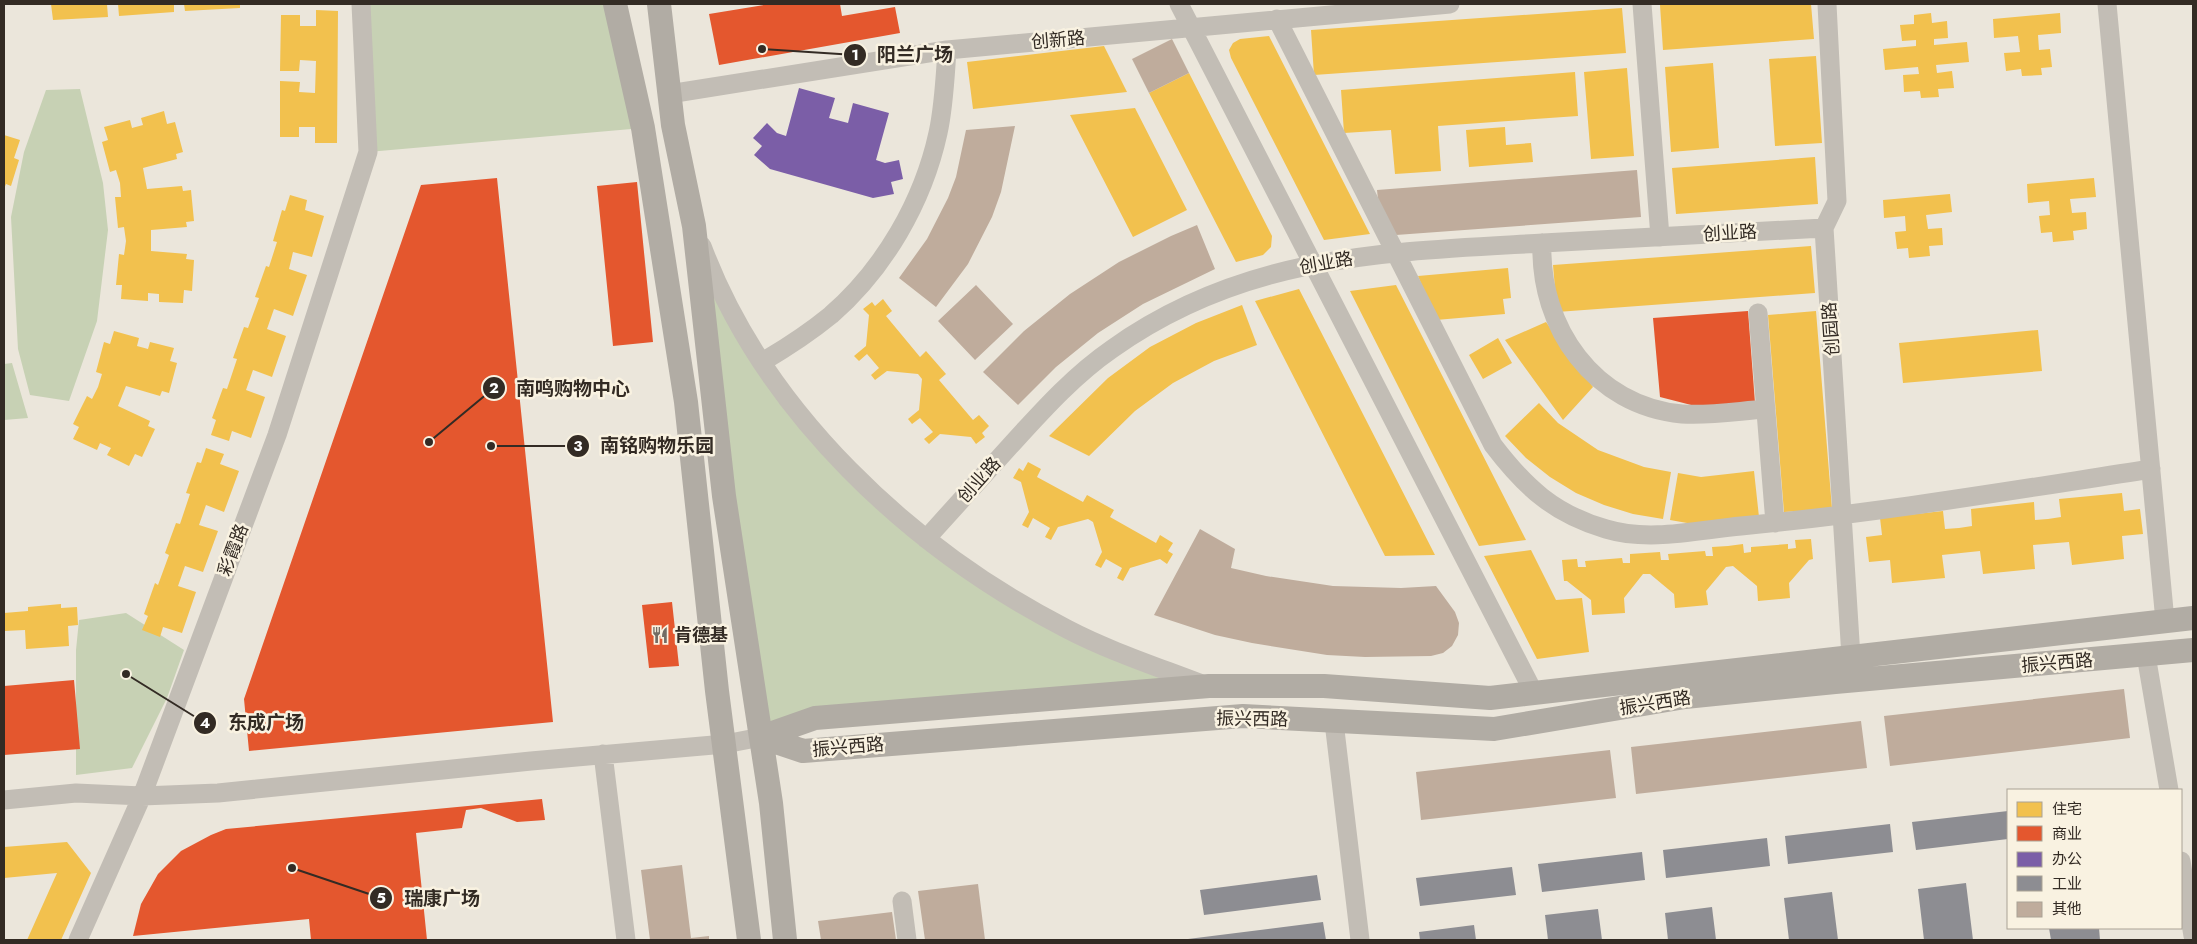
<svg xmlns="http://www.w3.org/2000/svg" width="2197" height="944" font-family="Jost,'Noto Sans SC',sans-serif">
<rect width="100%" height="100%" fill="#ebe6db"/>
<path fill="#c7d1b4" d="M361,4h254l28,124 -275,24z
M80,89l23,94 5,47 -11,91 -28,80 -39,-6 -12,-46 -7,-132 13,-65 22,-62z
M694,226l31,74 124,168 146,120 214,98 -449,46z
M12,363l16,55 -24,2v-56z
M126,613l58,37 -17,48 -35,70 -56,7v-125l3,-30z"/>
<path fill="#f2c14e" d="M51,4h56l1,13 -55,3z
M118,4h56v8l-55,4z
M184,4h56v4l-55,3z
M1677,4h134l3,35 -151,11 -3,-45z
M1622,8l4,45 -312,22 -3,-45z
M316,10l22,1 -1,132h-22v-16h-16v10h-19v-56l20,1 -1,10 16,1 1,-32 -16,-1 -1,11h-19l1,-56h19v11h16z
M1931,13l1,10 15,-2 1,17 -14,1v6l33,-3 2,20 -33,3 1,8 15,-2 2,17 -16,1 1,8 -18,1 -1,-7 -16,1 -1,-17 16,-1 -1,-7 -33,3 -2,-21 33,-3v-6l-14,1 -2,-16 14,-1v-9z
M2060,13l1,20 -23,2 1,15 11,-1 2,18 -11,1 1,7 -20,1 -1,-7 -15,2 -2,-18 16,-1 -2,-16 -24,2 -1,-19z
M1269,36l101,198 -46,6 -93,-182 -2,-8 4,-7 7,-4z
M1104,46l23,46 -154,17 -6,-47z
M1816,56l6,87 -47,3 -6,-87z
M1713,63l6,85 -48,4 -6,-85z
M1627,68l7,88 -43,3 -7,-87z
M1575,72l3,44 -140,10 3,45 -46,3 -4,-44 -47,3 -3,-43z
M1189,73l83,163 -1,11 -8,8 -27,7 -87,-169z
M1135,108l52,102 -54,27 -63,-122z
M164,111l3,13 8,-2 8,30 -7,2 1,5 -34,9 4,21 35,-3 1,5 8,-1 3,31 -8,1 1,5 -36,3v21l36,3 -1,5 8,1 -2,31 -8,-1 -1,13 -24,-1v-8l-11,-1v8l-27,-2 1,-14h-6l3,-31 5,1 2,-14 -2,-14 -6,1 -3,-31h6l-1,-14 -4,-13 -6,2 -8,-30 6,-2 -4,-13 26,-7 2,8 11,-3 -2,-7z
M1505,127l1,18 25,-2 2,19 -64,5 -3,-37z
M4,135l16,5 -6,18 5,2 -8,26 -5,-2 -2,5z
M1815,157l3,47 -142,10 -4,-46z
M2094,178l2,19 -26,2 2,14 14,-1 1,17 -14,2 1,9 -21,2 -1,-10 -11,1 -2,-17 11,-1 -1,-14 -21,2 -1,-19z
M1950,194l2,18 -26,3 2,14 14,-1 1,17 -14,1 1,10 -21,2 -1,-10 -11,1 -2,-17 11,-1 -1,-15 -21,2 -1,-18z
M290,195l17,5 -2,10 19,6 -12,41 -19,-5 -4,17 18,6 -14,41 -19,-7 -7,20 19,7 -14,41 -19,-7 -7,20 19,7 -14,41 -19,-7 -3,10 -18,-6 5,-15 -4,-2 11,-30 4,1 10,-30 -4,-1 11,-31 4,1 11,-30 -4,-1 11,-31 3,1 8,-25 -4,-1 9,-31 3,1z
M1811,246l4,47 -258,19 -4,-47z
M1508,268l3,30 -8,1 2,15 -69,6 -18,-44z
M1396,285l130,255 -47,6 -129,-255z
M1299,289l42,82 94,184 -50,1 -130,-255z
M883,299l9,12 -6,5 34,41 6,-6 20,23 -7,6 34,40 6,-5 10,11 -7,7 3,4 -9,7 -5,-7 -31,-3 -11,10 -5,-5 9,-7 -13,-14 -8,6 -4,-5 11,-9 3,-31 -4,-5 -31,-3 -12,9 -4,-5 8,-7 -12,-14 -8,7 -5,-5 12,-10 3,-31 -6,-6 9,-7 3,4z
M1242,305l15,40 -43,16 -41,22 -38,28 -46,45 -40,-20 59,-58 42,-31 46,-24z
M1816,311l16,198 -48,3 -16,-197z
M1546,322l47,65 -30,33 -58,-80z
M2038,330l4,41 -139,12 -4,-40z
M114,331l25,7 -2,8 11,3 2,-7 24,6 -4,13 7,2 -8,30 -7,-2 -2,5 -34,-10 -8,20 32,15 -2,5 7,3 -13,28 -7,-3 -6,12 -22,-11 4,-7 -11,-5 -3,7 -24,-11 6,-12 -6,-3 14,-28 5,3 6,-12 4,-13 -6,-2 8,-30 6,2z
M1498,338l14,25 -29,16 -14,-24z
M1539,403l19,20 40,27 46,17 27,5 -8,47 -30,-5 -29,-9 -28,-12 -26,-16 -24,-19 -21,-22z
M206,448l18,6 -4,10 19,7 -15,41 -18,-7 -7,20 19,6 -15,41 -18,-6 -7,20 18,6 -14,41 -19,-6 -3,10 -18,-7 6,-14 -4,-2 11,-31 3,2 11,-30 -4,-2 11,-30 4,1 10,-30 -4,-1 11,-31 4,1z
M1028,462l13,7 -4,8 46,25 4,-7 27,15 -4,7 46,26 4,-8 13,8 -5,8 5,3 -6,10 -7,-5 -30,9 -7,13 -6,-3 5,-10 -16,-9 -5,9 -6,-3 7,-13 -9,-30 -5,-3 -30,8 -7,13 -6,-3 5,-9 -17,-10 -5,10 -6,-3 7,-13 -8,-30 -8,-4 6,-10 4,3z
M1754,471l5,46 -66,7 -23,-4 8,-47 23,4z
M2122,493l2,18 16,-2 3,25 -21,2 2,23 -52,6 -3,-23 -36,3 2,24 -52,5 -3,-23 -38,4 3,23 -53,5 -2,-23 -21,2 -3,-25 16,-2 -2,-17 63,-7 2,18 14,-1 13,-2 -1,-17 63,-7 1,18 13,-1 13,-2 -2,-18z
M1811,539l2,20 -4,1 -20,23 1,15 -32,3 -1,-15 -24,-20 -7,1 -20,24 2,14 -33,3 -1,-14 -24,-20h-7l-19,24 1,15 -33,2 -1,-15 -24,-19h-3l-2,-21 15,-1 1,8h8l-1,-6 37,-3 1,5h7v-9l30,-2 1,8h8l-1,-6 37,-3 1,5h7l-1,-9 16,-1 15,-2 1,9 7,-1v-5l37,-3v5l8,-1 -1,-8z
M1531,550l25,50 26,-2 7,54 -52,7 -53,-103z
M61,604v4l16,-1 1,18 -10,1 1,20 -43,3 -1,-19 -21,1v-18l24,-2v-4z
M67,842l24,31 -30,67h-34l30,-67 -53,5v-31z"/>
<path fill="#e4572e" d="M770,4h70l2,12 53,-9 5,26 -181,32 -10,-51z
M497,178l56,544 -304,29 -5,-52 177,-514z
M637,182l16,160 -40,4 -16,-160z
M1748,311l7,92 -56,4 -39,-10 -7,-79z
M672,602l7,64 -30,2 -7,-63z
M74,680l6,69 -76,6v-69z
M542,799l3,21 -28,2 -36,-14 -15,2 -4,18 -46,5 11,107h-116l-2,-21 -176,17 8,-32 17,-30 23,-23 30,-16 15,-6z"/>
<path fill="#7b5ea7" d="M799,88l36,10 -6,20 19,5 5,-20 36,10 -13,47 9,3 14,-3 4,19 -12,3 3,12 -21,4 -103,-29 -16,-14 8,-9 -9,-8 14,-15 10,10 9,3z"/>
<path fill="#8d8d92" d="M2008,811v28l-92,11 -4,-28z
M1890,824l3,28 -105,12 -3,-28z
M1767,838l3,28 -104,12 -3,-28z
M1642,852l3,28 -103,12 -4,-28z
M1512,867l4,28 -96,11 -4,-28z
M1317,875l4,25 -117,15 -4,-25z
M1966,883l7,57h-49l-6,-51z
M1832,892l6,48h-49l-5,-42z
M1712,907l4,33h-48l-3,-27z
M1598,909l4,31h-54l-3,-25z
M1323,922l3,18h-138v-1z
M1474,925l2,15h-56l-1,-8z
M2049,928h50l1,12h-49z"/>
<path fill="#bfac9c" d="M1172,39l17,34 -40,20 -17,-34z
M1015,126l-14,66 -9,25 -24,47 -32,43 -37,-29 28,-39 21,-41 8,-21 10,-47z
M1637,170l4,47 -245,18 -18,-36 -1,-9z
M1197,225l18,44 -72,35 -45,29 -42,34 -38,38 -35,-33 41,-41 46,-37 49,-32 52,-26z
M976,285l37,39 -38,36 -37,-39z
M1200,529l35,20 -4,19 35,8 67,10 68,2 35,-2 19,26 4,11 -1,12 -6,11 -9,7 -12,3 -66,1 -38,-2 -75,-12 -37,-8 -61,-20z
M2124,689l6,49 -240,28 -6,-50z
M1861,721l6,47 -231,26 -5,-47z
M1610,750l6,48 -195,22 -5,-48z
M682,865l9,73 18,-2v4h-59l-9,-70z
M978,884l7,56h-60l-7,-49z
M892,912l4,28h-75l-3,-19z"/>
<g fill="none" stroke-linecap="round" stroke-linejoin="round">
<path stroke="#c2bdb5" stroke-width="19" d="M1179,4l355,689
M1642,4l18,233
M1827,4l10,197 -13,27 27,429
M2107,4l58,617
M1277,19l216,426c32,42 61,69 113,84 43,13 92,1 135,-3 138,-13 273,-36 410,-57
M669,94l278,-44 503,-46
M1542,243c-3,84 52,163 140,171 28,2 56,-3 84,-5
M702,246c62,166 209,303 365,383 44,23 94,39 140,57
M1758,313l17,210
M762,362c24,-14 47,-29 69,-47 53,-46 92,-113 107,-182 6,-27 7,-55 9,-83
M926,539c28,-31 56,-62 84,-93 32,-35 63,-70 102,-97 133,-95 275,-97 431,-106 94,-5 188,-10 281,-15
M2146,655l23,135
M1334,722l26,218
M603,754l23,186
M4,800l72,-7 66,3 76,-3 313,-32 194,-17 36,-7
M2181,861l12,75
M902,901l5,39
M78,940l64,-144 135,-361 91,-283 -7,-148"/>
<path stroke="#b1aca4" stroke-width="24" d="M615,4l28,124 43,274 31,289 32,249
M659,4l14,121 21,101 30,270 47,307 14,137
M761,737l54,-19 394,-32h115l166,12 703,-80
M761,737l42,14 440,-35 251,13 191,-32 150,-15 358,-32"/>
</g>
<defs>
<g id="restaurant-bare" transform="scale(1.35)"><path d="M-5-6h1v4h1v-4h1v4h1v-4h1v5L-1.5 .5V6h-2V.5L-5-1ZM5-6V6H3V1.5H1.5Q1.5-4 5-6Z" fill="#736c64" stroke="#f9f2e1" stroke-width="2.5" paint-order="stroke"/></g>
</defs>
<g fill-rule="evenodd">
<use href="#restaurant-bare" x="660" y="635"/>
</g>
<g text-anchor="middle" dominant-baseline="central" stroke-width="5" stroke-linejoin="round" paint-order="stroke">
<g font-size="18" fill="#332b24" stroke="#f9f2e1">
<text transform="translate(1058 40) rotate(-5)">创新路</text>
<text transform="translate(1730 233) rotate(-3)">创业路</text>
<text transform="translate(1326 263) rotate(-10)">创业路</text>
<text transform="translate(1831 329) rotate(-94)">创园路</text>
<text transform="translate(979 480) rotate(-48)">创业路</text>
<text transform="translate(233 550) rotate(-69)">彩霞路</text>
<text transform="translate(2057 663) rotate(-5)">振兴西路</text>
<text transform="translate(1655 703) rotate(-9)">振兴西路</text>
<text transform="translate(1252 719) rotate(1)">振兴西路</text>
<text transform="translate(848 747) rotate(-5)">振兴西路</text>
</g>
<g font-size="18" font-weight="bold" fill="#332b24" stroke="#f9f2e1" text-anchor="start">
<text x="674" y="635">肯德基</text>
</g>
</g>
<path fill="none" stroke="#332b24" stroke-width="2" d="M762 49L855 55M429 442L494 388M491 446L578 446M126 674L205 723M292 868L381 898"/>
<g fill="#332b24" stroke="#f9f2e1" stroke-width="2">
<circle cx="762" cy="49" r="5"/>
<circle cx="429" cy="442" r="5"/>
<circle cx="491" cy="446" r="5"/>
<circle cx="126" cy="674" r="5"/>
<circle cx="292" cy="868" r="5"/>
<circle cx="855" cy="55" r="12"/>
<circle cx="494" cy="388" r="12"/>
<circle cx="578" cy="446" r="12"/>
<circle cx="205" cy="723" r="12"/>
<circle cx="381" cy="898" r="12"/>
</g>
<g font-size="15" text-anchor="middle" font-weight="bold" fill="#fff">
<text x="855" y="60">1</text>
<text x="494" y="393">2</text>
<text x="578" y="451">3</text>
<text x="205" y="728">4</text>
<text x="381" y="903">5</text>
</g>
<g font-size="19" text-anchor="middle" font-weight="bold" fill="#332b24" stroke="#f9f2e1" stroke-width="5" stroke-linejoin="round" paint-order="stroke">
<text x="915" y="61">阳兰广场</text>
<text x="573" y="395">南鸣购物中心</text>
<text x="657" y="452">南铭购物乐园</text>
<text x="266" y="729">东成广场</text>
<text x="442" y="905">瑞康广场</text>
</g>
<rect width="2197" height="944" fill="none" stroke="#332b24" stroke-width="10"/>
<rect x="2007" y="789" width="175" height="140" fill="#f9f2e1" stroke="#aaa295"/>
<rect x="2017" y="802" width="25" height="15" fill="#f2c14e" stroke="#aaa295"/>
<text x="2052" y="814" font-size="15" fill="#332b24">住宅</text>
<rect x="2017" y="826" width="25" height="15" fill="#e4572e" stroke="#aaa295"/>
<text x="2052" y="839" font-size="15" fill="#332b24">商业</text>
<rect x="2017" y="852" width="25" height="15" fill="#7b5ea7" stroke="#aaa295"/>
<text x="2052" y="864" font-size="15" fill="#332b24">办公</text>
<rect x="2017" y="876" width="25" height="15" fill="#8d8d92" stroke="#aaa295"/>
<text x="2052" y="889" font-size="15" fill="#332b24">工业</text>
<rect x="2017" y="902" width="25" height="15" fill="#bfac9c" stroke="#aaa295"/>
<text x="2052" y="914" font-size="15" fill="#332b24">其他</text>
</svg>
